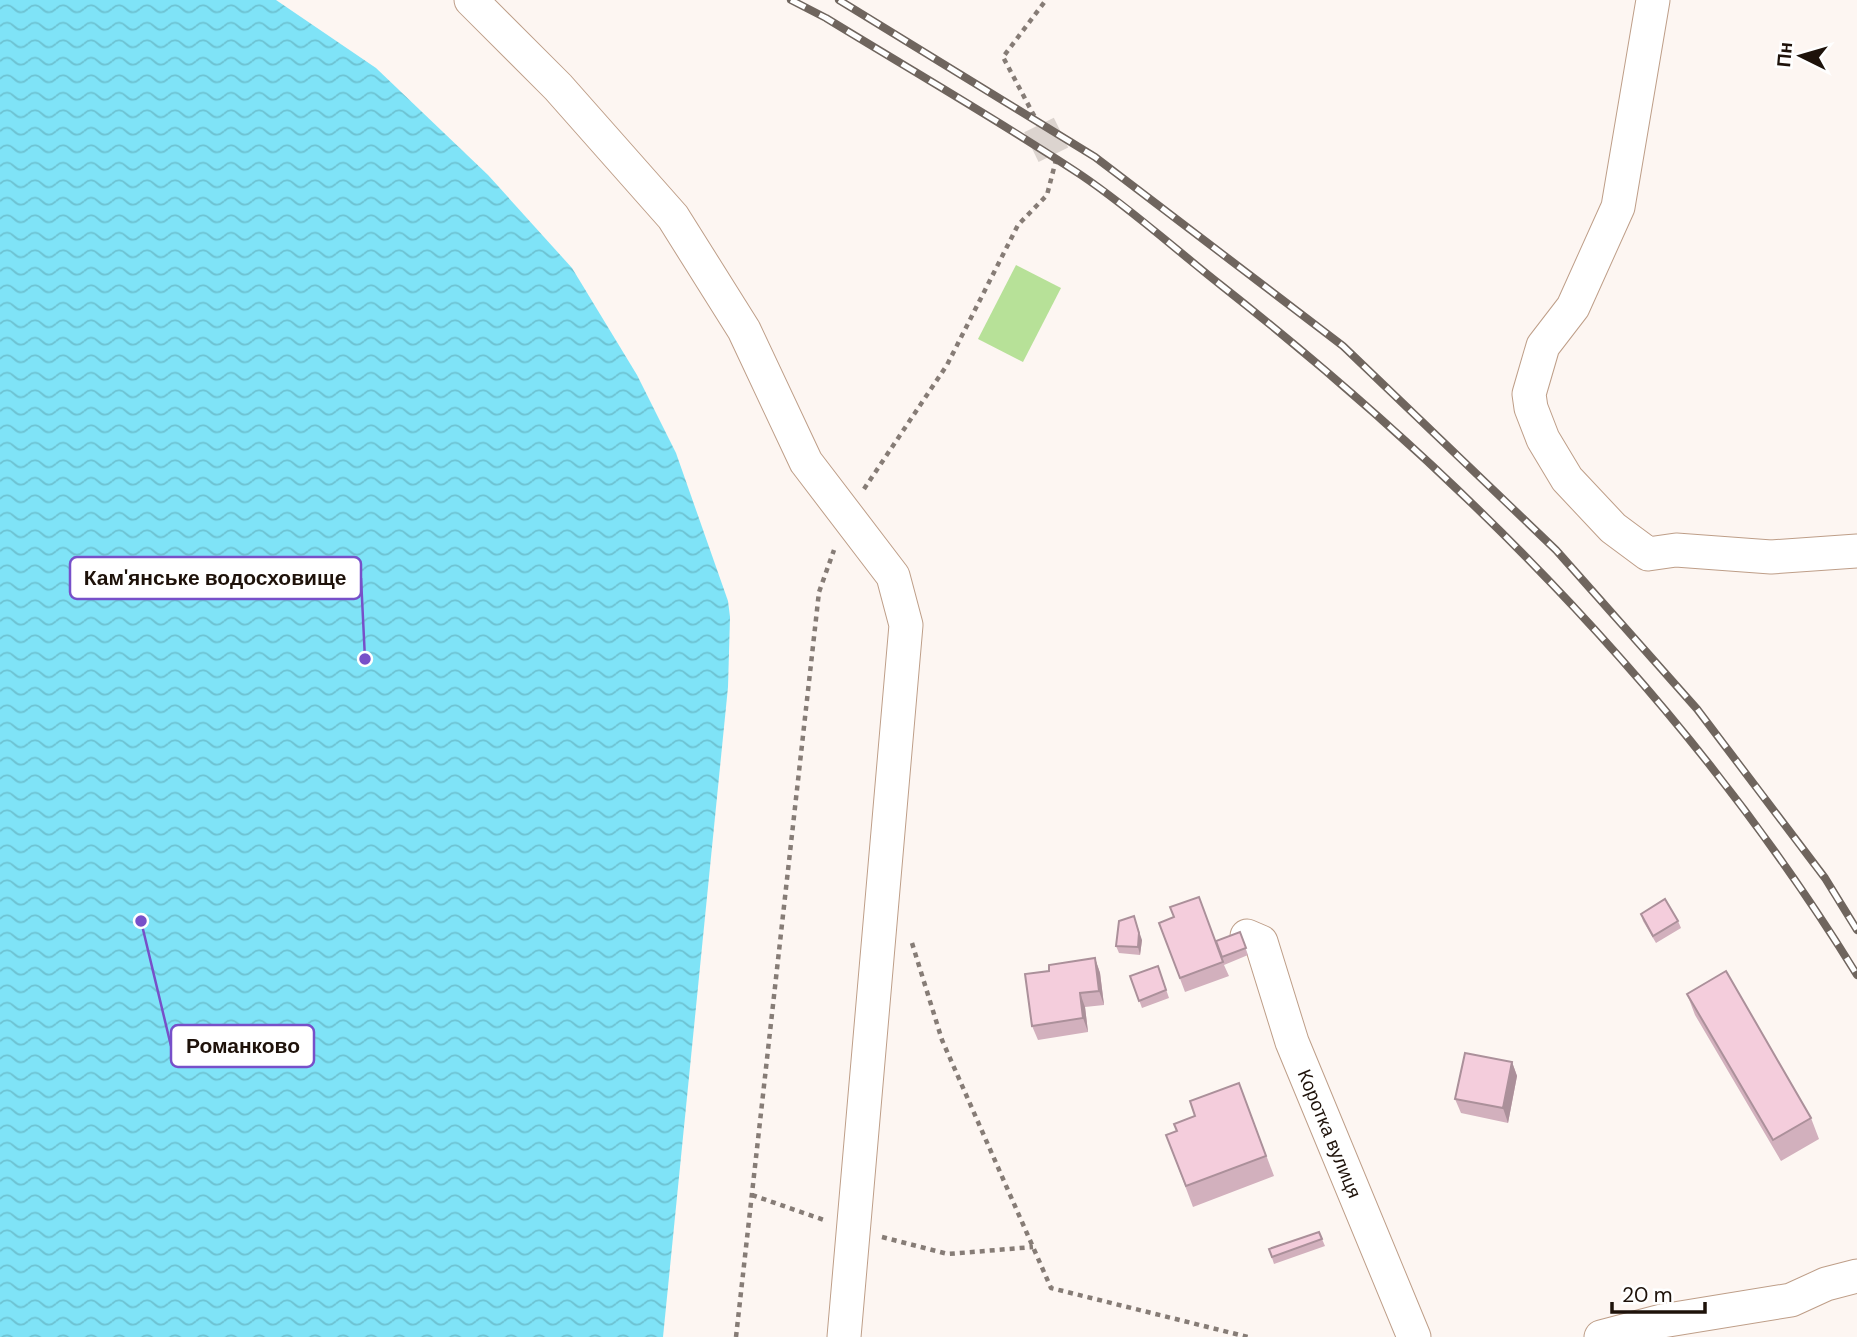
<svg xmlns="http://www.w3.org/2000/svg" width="1857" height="1337" font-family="'DM Sans',sans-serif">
<defs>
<pattern id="water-waves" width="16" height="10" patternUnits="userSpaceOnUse" patternTransform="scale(1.75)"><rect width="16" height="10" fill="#7fe3f7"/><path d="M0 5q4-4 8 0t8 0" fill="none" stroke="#6dc2d2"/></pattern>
</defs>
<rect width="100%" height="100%" fill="#fdf6f2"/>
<path fill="#b7e198" d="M1016,265l45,23 -38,74 -45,-23z"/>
<path fill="url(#water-waves)" d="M0,0h276l100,68 112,107 84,93 65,107 39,78 52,148 2,16 -2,70 -65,650h-663z"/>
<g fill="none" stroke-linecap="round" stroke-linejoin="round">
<path stroke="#dcd4cf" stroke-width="33" stroke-dasharray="33 17" stroke-linecap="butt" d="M1039,125l17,35"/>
<g stroke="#be9e88" stroke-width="35">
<g id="street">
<path d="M471,0l87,87 115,130 71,113 62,132 87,114 13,49 -62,712"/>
<path d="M1653,0l-35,207 -45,100 -30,39 -14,48 2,14 12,31 24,40 46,49 35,26 28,-4 95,7 86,-6"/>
<path id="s1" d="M1247,936l14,6 31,100 122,295"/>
<path d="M1601,1337l61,-16 129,-21 35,-16 31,-8"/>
</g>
</g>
<path stroke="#867c76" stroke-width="4.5" stroke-dasharray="5 5" stroke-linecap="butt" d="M1039,125l-36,-68 43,-57
M864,489l83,-124 71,-140 29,-30 9,-35
M912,943l30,97 109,248 197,49
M752,1195l72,25
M882,1237l66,17 85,-7
M736,1337l83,-745 15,-42"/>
<use href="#street" stroke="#fff" stroke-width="33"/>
<g stroke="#6f655e" stroke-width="8">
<path id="rail" d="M791,0l35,18c85,52 172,102 255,157 49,33 94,74 141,111 245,193 470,421 635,689
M839,0l256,157 248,189 213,204 141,159 128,169 32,52"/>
</g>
<use href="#rail" stroke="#fff" stroke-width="5" stroke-dasharray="16" stroke-linecap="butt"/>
</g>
<path fill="#d2b0bd" d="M1641,914l37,7 3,7 -25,15 -13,-22z
M1159,923l57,18 24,-9 8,23 -24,10 5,11 -44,16z
M1142,940l-2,15 -21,-2 -3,-7z
M1095,958l5,15 4,32 -19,2 3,25 -50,8 -6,-14z
M1158,966l11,32 -27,10 -12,-32z
M1687,994l124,124 8,21 -38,22 -86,-146z
M1512,1062l5,14 -9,47 -47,-10 -6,-14z
M1239,1083l35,93 -81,31 -27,-72 11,-4 18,-15z
M1319,1232l6,14 -51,18 -5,-15z"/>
<path fill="#ab909a" d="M1134,916l8,24 -2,15 -2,-8z
M1095,958l5,15 4,32 -5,-14z
M1080,993l5,14 3,25 -5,-14z
M1512,1062l5,14 -9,47 -5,-15z"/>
<path fill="#f4cddc" stroke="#ab909a" stroke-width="2" d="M1199,897l24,65 -43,16 -21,-55 15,-6 -4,-10z
M1665,899l13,22 -25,15 -12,-22z
M1134,916l5,17 -1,14 -22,-1 3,-25z
M1240,932l6,16 -24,9 -6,-16z
M1095,958l4,33 -19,2 3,25 -51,8 -7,-52 24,-3v-6z
M1158,966l8,24 -27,11 -9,-25z
M1726,971l85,147 -38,22 -86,-146z
M1465,1053l47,9 -9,46 -48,-9z
M1239,1083l27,73 -80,30 -20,-51 11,-4 -3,-7 21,-8 -5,-15z
M1319,1232l3,7 -50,18 -3,-8z"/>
<g text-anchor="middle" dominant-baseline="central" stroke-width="5" stroke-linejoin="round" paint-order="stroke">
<g font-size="19" fill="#1e120a" stroke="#fff">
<text stroke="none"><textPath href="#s1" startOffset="219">Коротка вулиця</textPath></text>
</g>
</g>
<path fill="none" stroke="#7750c9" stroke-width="2.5" d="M365 659L361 578M141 921L171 1046"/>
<g fill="#7750c9" stroke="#fff" stroke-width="2.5">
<circle cx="365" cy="659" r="7"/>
<circle cx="141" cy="921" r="7"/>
</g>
<g fill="#fff" stroke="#7750c9" stroke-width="2.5">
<rect x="70" y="557" width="291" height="42" rx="7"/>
<rect x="171" y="1025" width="143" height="42" rx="7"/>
</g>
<g font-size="21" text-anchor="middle" font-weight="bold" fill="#1e120a">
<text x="215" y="585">Кам'янське водосховище</text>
<text x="243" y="1053">Романково</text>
</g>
<g transform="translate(1801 56) rotate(275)" stroke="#ffffff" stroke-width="5" paint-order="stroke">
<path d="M0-5L12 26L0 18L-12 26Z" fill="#1e120a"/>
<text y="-10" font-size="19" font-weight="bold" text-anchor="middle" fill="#1e120a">Пн</text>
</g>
<path d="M1612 1302v10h93v-10" fill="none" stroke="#1e120a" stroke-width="3.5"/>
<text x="1622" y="1302" font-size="21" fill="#1e120a" stroke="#ffffff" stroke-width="5" paint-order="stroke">20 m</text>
</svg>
